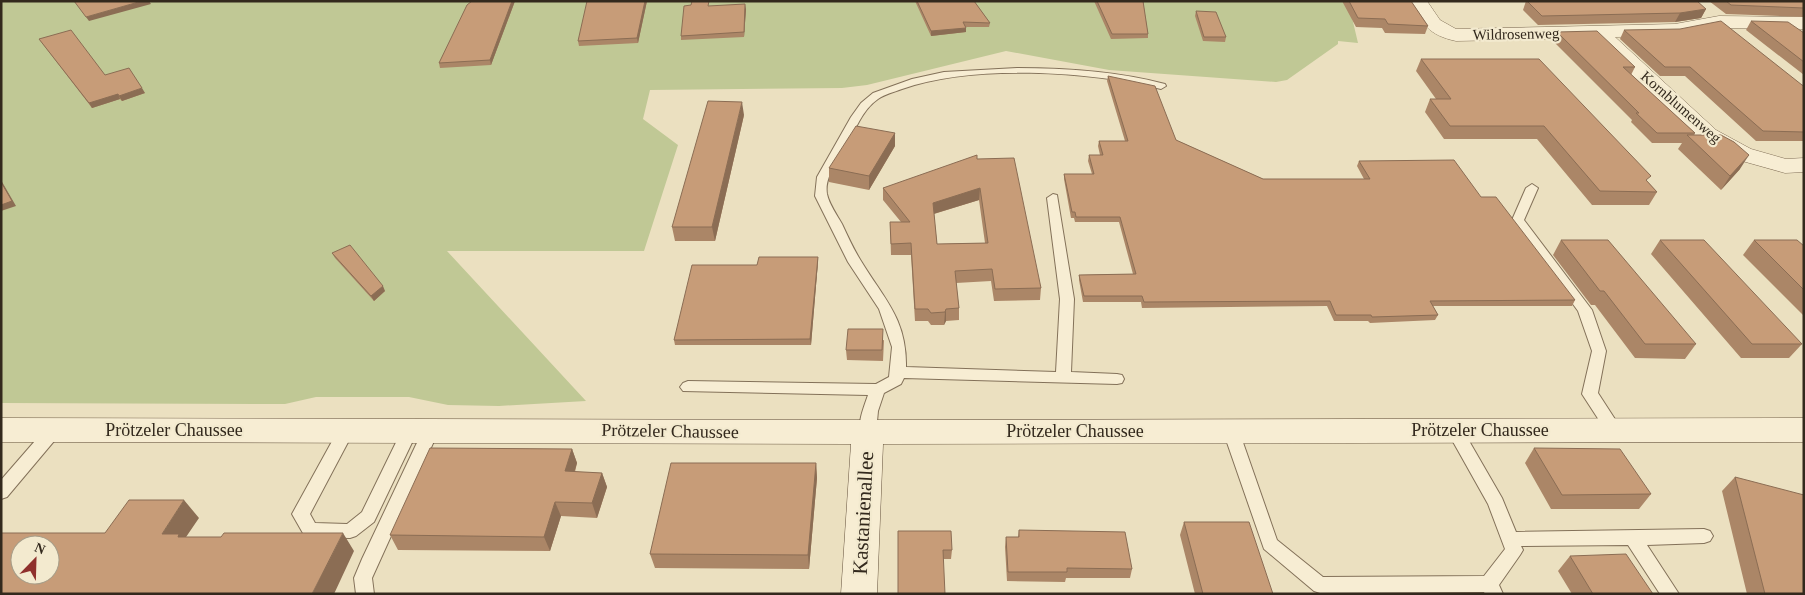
<svg xmlns="http://www.w3.org/2000/svg" width="1805" height="595" font-family="'Times New Roman',serif">
<rect width="100%" height="100%" fill="#ebe0c0"/>
<path fill="#c0c895" d="M1,1h1343l6,8 8,34 -20,-2v3l-51,36 -11,2 -167,-12 -103,-19 -139,34 -25,3 -192,2 -7,29 35,26 -34,106h-197l139,150 -87,5 -51,-1 -39,-8h-93l-31,7 -284,-1z"/>
<g fill="none" stroke-linecap="round" stroke-linejoin="round">
<g stroke="#837159" stroke-width="2">
<path id="lane" d="M1017,68c50,0 99,3 148,16l1,2 -5,3c-72,-18 -188,-25 -259,0 -8,3 -17,5 -24,10 -16,11 -23,31 -31,47 -8,14 -23,30 -20,48 2,10 10,21 15,30 6,13 12,26 19,37 23,38 46,58 45,106l150,5 4,-73 -13,-101 6,-4 4,1 17,104 -3,73 46,2 5,1 2,4 -2,4 -5,1 -213,-6 -3,6 -17,9 -6,18 -2,21 -2,4 -6,2 -6,-2c-6,-11 2,-29 6,-41l-185,-4 -3,-4 3,-4 5,-2 188,3 13,-7 3,-30 -13,-38 -31,-47 -33,-66 2,-19 34,-60 10,-14 12,-10 39,-14 32,-7z
M1532,184l6,4 -14,32 68,90 14,41 -8,42 24,37 -2,4 -6,2 -6,-2 -26,-40 10,-43 -14,-40 -66,-91 14,-32z
M347,423l6,2 2,4 -45,85 5,9 32,1 15,-12 42,-86 6,-2 6,2 2,4 -44,92 -18,14 -6,2 -40,-1 -6,-2 -12,-21 49,-89z
M54,424l6,2 2,4 -2,4 -53,63 -6,2v-19l47,-54z
M431,424l6,2 2,4 -67,148 2,16h-18l-2,-16 8,-19 61,-129 2,-4z
M1231,425l6,2 2,4 38,109 46,37 161,-1 21,-27 -17,-45 -41,-73 2,-4 6,-2 6,2 41,71 14,34 188,-3 6,2 3,5 -3,5 -6,2 -57,2 32,49h-19l-32,-49 -107,1 2,4 -3,5 -21,30 4,9h-18l-1,-2 -164,1 -6,-2 -50,-42 -41,-118 2,-4z"/>
</g>
<g stroke="#837159" stroke-width="1">
<path id="street" d="M1409,1h18l13,19 16,9 219,-5 44,-8 85,1v12l-85,-1 -44,8 -60,1 101,93 35,19 35,10 18,-1v14l-19,1 -50,-14 -35,-19 -107,-102 -137,3c-28,-6 -33,-17 -47,-40z"/>
</g>
<g stroke="#65523c" stroke-width="1">
<path id="secondary" d="M1,418l867,2 936,-2v24l-921,2 -6,150h-36l10,-150 -850,-2z"/>
</g>
<use href="#lane" fill="#f7edd3" fill-rule="evenodd"/>
<use href="#street" fill="#f7edd3" fill-rule="evenodd"/>
<use href="#secondary" fill="#f7edd3" fill-rule="evenodd"/>
</g>
<path fill="#ab8667" fill-rule="evenodd" d="M472,1h43l-24,64 -51,3 -1,-5z
M647,1l-9,42 -59,3 -1,-5z
M915,1h59l16,22 -1,4h-23v5l-35,4z
M1094,1h49l5,33v4l-37,1z
M1342,1h69l17,25 -3,8 -40,-1 -3,-5 -26,-1z
M1526,1l180,8 -5,9 -26,4 -137,3 -15,-15z
M1709,1h95v16l-78,-3z
M709,6l37,3 -2,28 -63,3v-4z
M1196,11l30,26 -1,5 -22,-1 -8,-25z
M1751,21l53,12v42l-58,-45z
M1624,30l180,56v55h-48l-71,-65h-25l-40,-37z
M1557,32l78,35 -4,8 64,58 -1,2 46,34 -19,21 -43,-41 4,-6h-30l-21,-21 1,-2 -79,-79z
M39,39l66,36 40,18 -23,8 -2,-2 -28,9z
M1421,59l226,122 10,11 -8,13h-57l-55,-66h-93l-19,-27 5,-13h6l-20,-28z
M1108,76l68,64 87,39h101l-7,-13 2,-5 122,36 94,103 -3,6h-139l5,9 -3,5 -65,3 -2,-2h-34l-7,-15 -185,2 -1,-6h-58l-4,-22v-5l54,-1 -14,-52h-44l-1,-4h-3l-7,-39v-5h28l-4,-13 1,-6h11l-2,-9 1,-5h26l-18,-60z
M744,115l-29,126h-40l-3,-14z
M895,133v13l-26,44 -40,-8v-14z
M977,159l64,129 -1,12 -46,1 -3,-20 -35,2 3,25v12l-13,1 -2,4h-13l-3,-4h-13l-4,-66h-20l-1,-33h11l-18,-22v-12zM979,200l6,43 -48,1 -3,-30z
M1561,240l135,104 -11,15 -50,-1 -40,-53h-4l-38,-50z
M1660,240l142,104 -13,14h-48l-90,-104z
M1754,240l50,6v70l-61,-61z
M332,253l53,38 -11,10 -39,-43z
M818,257v5l-7,83h-136l-1,-5 83,-75z
M884,340l-1,21 -36,-1 -1,-10z
M1534,448l117,46 -12,15h-88l-26,-46z
M572,449l5,14 -2,9 27,1 5,14 -10,31 -36,-2 -11,35 -152,-1 -8,-15z
M816,463l1,15 -8,91 -154,-1 -5,-14z
M1735,477l69,117h-57l-25,-103z
M1184,522l89,72h-78l-15,-59z
M1019,530l113,39 -2,9h-64l-1,4 -58,-1 -2,-34 1,-10h12z
M898,531l54,19 -1,9h-7z
M1570,556l83,38h-81l-14,-23z"/>
<path fill="#8b6d54" d="M142,1h7l2,3 -62,17 -3,-4z
M512,1h3l-24,64 -1,-5z
M645,1h2l-9,42 -1,-5z
M745,4l1,5 -2,28v-5z
M1706,9l-5,9 -26,4 5,-9z
M966,28v4l-35,4v-5z
M142,88l3,5 -23,8 -3,-5z
M118,94l2,5 -28,9 -3,-5z
M742,102l2,13 -29,126 -3,-14z
M895,133v13l-26,44v-14z
M1749,155l-9,14 -19,21 9,-14z
M1,180l15,26 -15,5z
M980,188l-1,12 -46,14v-11z
M818,257v5l-7,83 -1,-6z
M383,286l2,5 -11,10 -3,-5z
M946,309v12l-2,4 1,-13z
M572,449l5,14 -7,23 -5,-15z
M816,463l1,15 -8,91 -1,-14z
M602,473l5,14 -10,31 -5,-15z
M184,500l15,18 -15,22 -22,-6z
M555,502l6,14 -11,35 -6,-14z
M343,533l11,18 -20,43h-22z"/>
<path fill="#c79c78" stroke="#8b6d54" fill-rule="evenodd" d="M74,1h68l-56,16z
M472,1h40l-22,59 -51,3 28,-58z
M587,1h58l-8,37 -59,3z
M692,1h17l-1,5 37,-2 -1,28 -63,4 3,-30 7,-1z
M917,1h57l16,22 -27,-1 3,6 -35,3z
M1097,1h46l5,33h-36z
M1349,1h62l17,25 -40,-2 -3,-5 -27,-1z
M1527,1h170l9,8 -26,4 -138,3z
M1726,1h78v7l-73,-3z
M1196,11l20,1 10,25h-22z
M1721,21l81,64 2,1v46l-41,-1 -73,-64h-25l-41,-37 56,-1z
M1751,21l37,1 16,11v29z
M71,30l34,45 24,-7 13,20 -23,8 -1,-2 -29,9 -50,-64z
M1597,31l38,36h-12l72,66h-38l-21,-20h3l-82,-81z
M1421,59h118l112,117 -5,4 11,12 -57,-1 -56,-65h-94l-20,-27h21z
M1108,76l47,10 21,54 87,39h107l-11,-18 95,-1 27,37h15l79,103 -145,1 8,14 -66,2 -1,-2h-35l-6,-14 -186,1 -2,-6h-58l-5,-21 57,-1 -16,-57h-44l-1,-5h-3l-8,-38h30l-5,-19h14l-4,-14h29z
M708,101l34,1 -30,125h-40z
M856,126l39,7 -26,43 -40,-8z
M1687,135h34l13,7 15,13 -19,21z
M977,155v4l37,-1 27,130 -46,1 -3,-20 -37,2 4,37 -13,1 -1,3 -14,1 -3,-4h-13l-4,-66 -20,1 -1,-22h20l-27,-34zM980,188l8,55 -51,1 -4,-41z
M1,182l11,19 -11,4z
M1561,240h47l88,104h-51l-41,-53h-4z
M1660,240h44l98,104h-50z
M1754,240h43l7,6v44z
M350,245l33,41 -12,10 -39,-43z
M759,257h59l-8,82 -136,1 18,-75h65z
M848,329h35l-1,21h-36z
M430,448l142,1 -7,22 37,2 -10,30 -37,-1 -11,35 -154,-2z
M1534,448l86,1 31,45 -89,1z
M671,463h145l-8,92 -158,-1z
M1735,477l69,18v99h-39z
M129,500h55l-22,34h17l-1,3h43l3,-4h119l-31,61h-311v-61h104zM20,545h30v30h-30z
M1184,522h65l24,72h-70z
M1019,530l106,2 7,37 -65,-1v4h-59l-2,-35h13z
M898,531h53l1,19h-9l2,44h-47z
M1626,554l27,40h-60l-23,-38z"/>
<g text-anchor="middle" dominant-baseline="central" stroke-width="4.5" stroke-linejoin="round" paint-order="stroke">
<g font-size="15" fill="#33291d" stroke="#f3eacf">
<text transform="translate(1516 34) rotate(-1)">Wildrosenweg</text>
<text transform="translate(1681 107) rotate(41)">Kornblumenweg</text>
</g>
<g font-size="18" fill="#33291d" stroke="#f3eacf">
<text x="174" y="430">Prötzeler Chaussee</text>
<text x="1480" y="430">Prötzeler Chaussee</text>
<text transform="translate(670 431) rotate(1)">Prötzeler Chaussee</text>
<text x="1075" y="431">Prötzeler Chaussee</text>
</g>
<g font-size="21" fill="#33291d" stroke="#f3eacf">
<text transform="translate(863 513) rotate(-87)">Kastanienallee</text>
</g>
</g>
<rect width="1805" height="595" fill="none" stroke="#33291d" stroke-width="5"/>
<g transform="translate(35 560) rotate(23)"><circle r="24" fill="#f3eacf" stroke="#a69d88"/>
<path d="M0-4L9 19L0 12L-9 19Z" fill="#8f302c"/>
<text y="-8" font-size="14" font-weight="bold" text-anchor="middle" fill="#33291d">N</text>
</g>
</svg>
